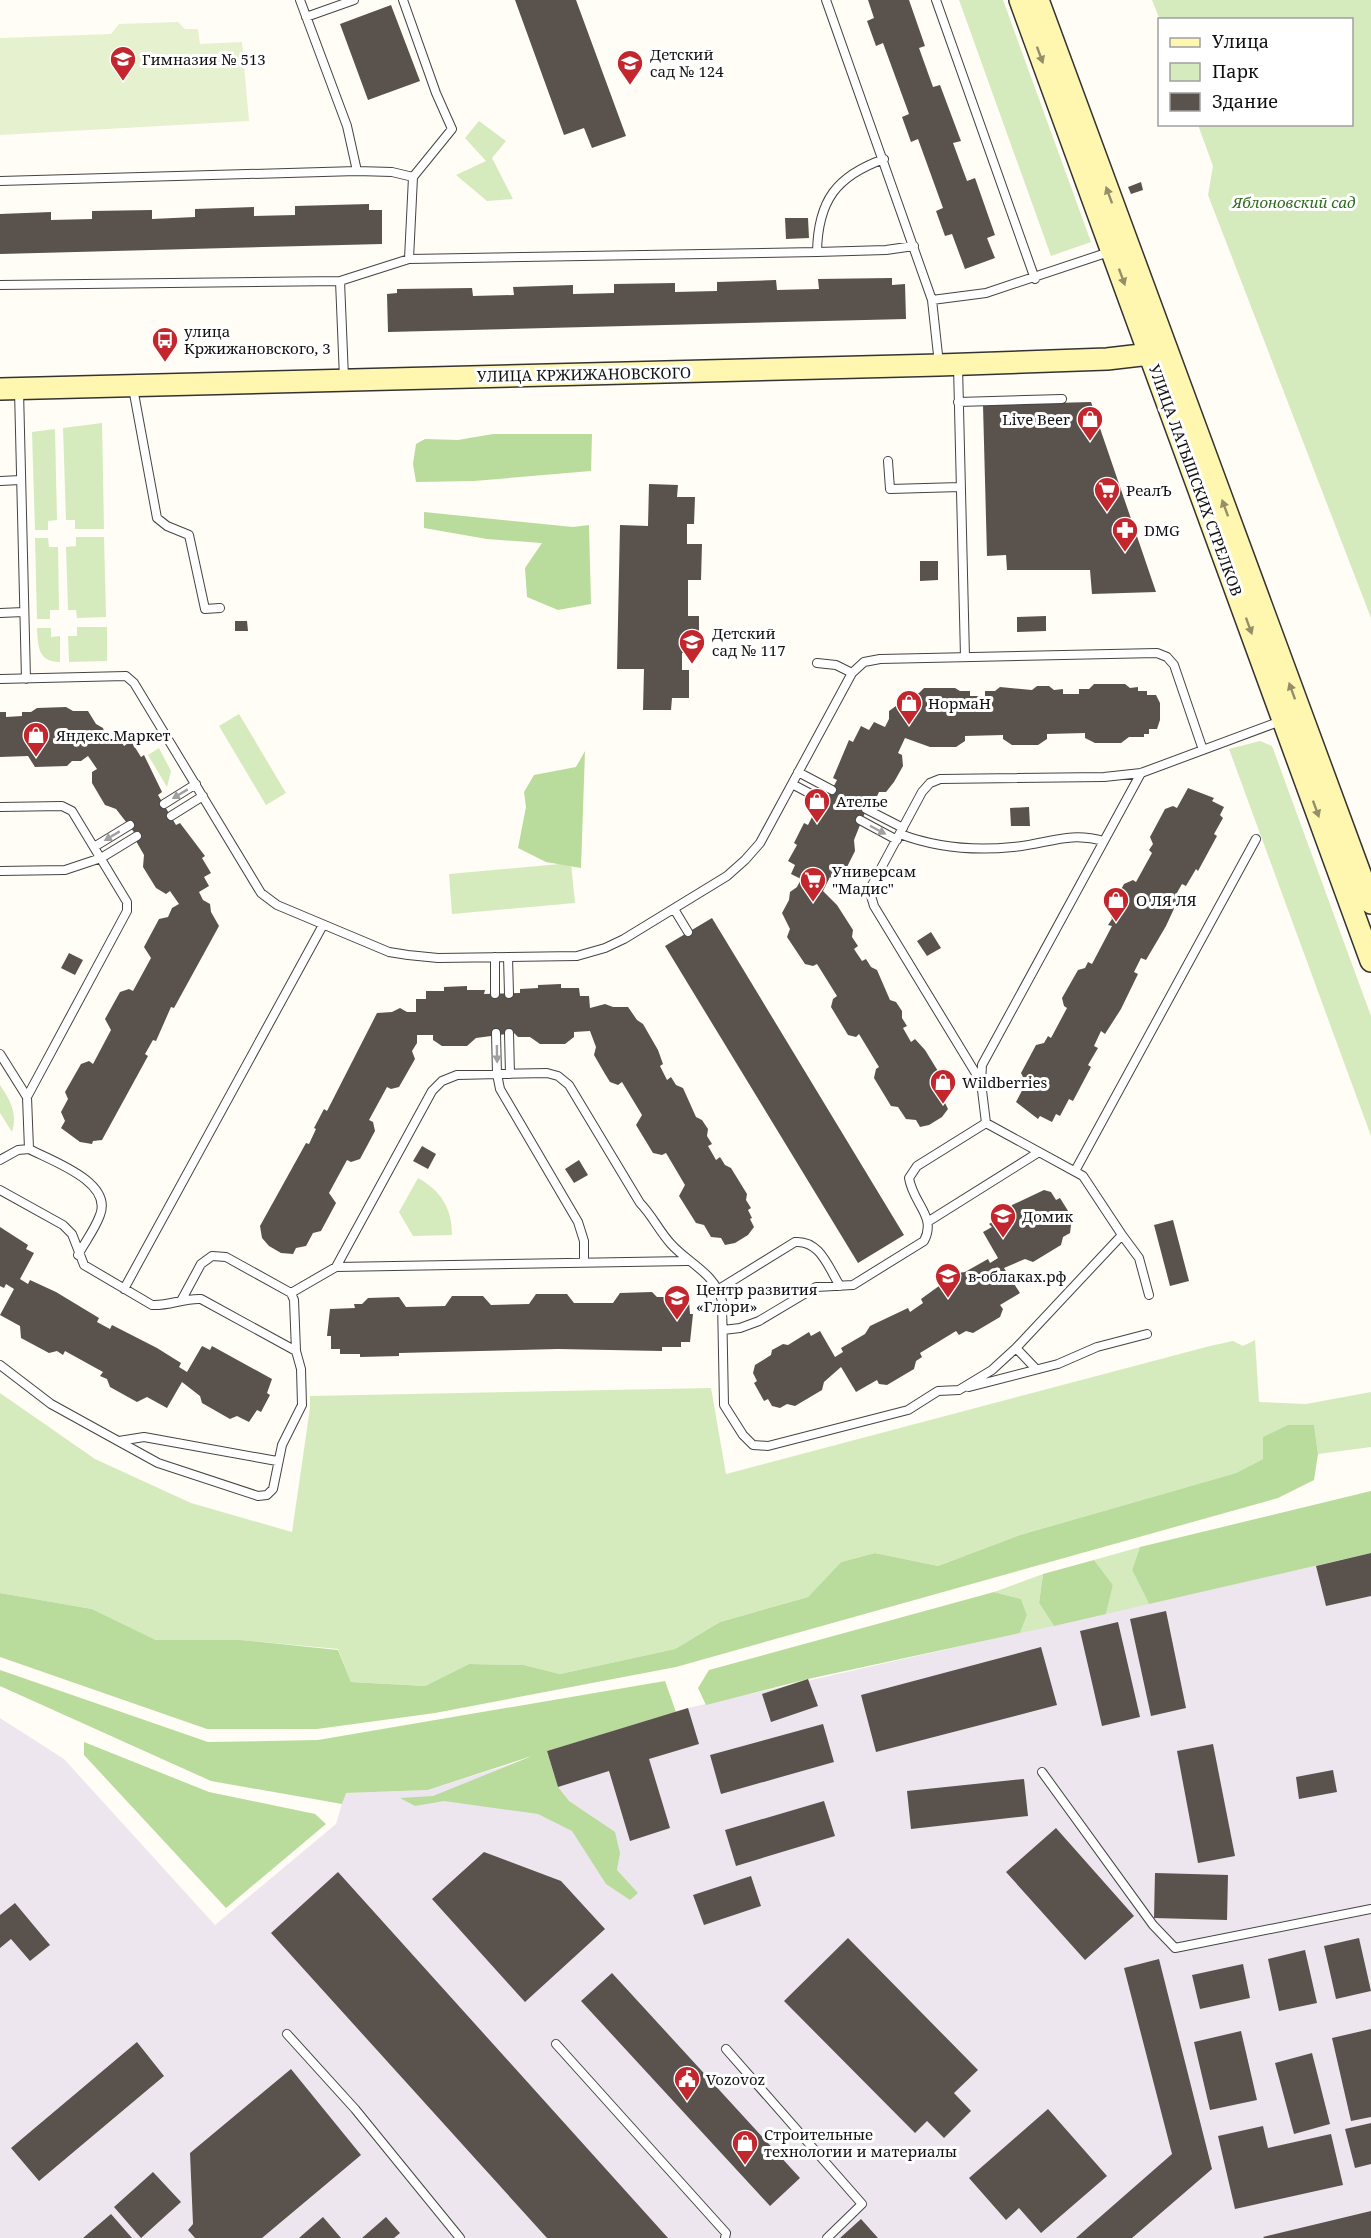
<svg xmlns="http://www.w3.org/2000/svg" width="1371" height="2238" font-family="'Noto Serif',serif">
<rect width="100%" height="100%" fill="#fffdf5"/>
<path fill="#eee6ef" d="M1371,1553v685h-1371v-520l64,41 151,166 121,-101 9,-31 83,-3 260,-82z"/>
<path fill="#d5ebbd" d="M959,0h44l88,242 -40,14z
M1152,0h219v618l-163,-423 5,-29 -15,-41 154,-1v-104h-192z
M479,121l27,20 -14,17 21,41 -26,2 -31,-26 30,-14 -21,-23z
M102,423l2,106h-29v-9h-9l-3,-92z
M55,429l2,91 -9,1v9h-13l-3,-98z
M76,537h28l2,80 -29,1 -1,-8h-8l-2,-63 10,-1z
M35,538h13l1,9h9l1,63h-9v9h-13z
M77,627h30v34l-38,1 -1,-26h9z
M37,628h14v9l9,-1v26c-22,0 -22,-15 -23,-34z
M239,714l47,79 -20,12 -47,-79z
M1260,741l12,5 99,270v120l-142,-387z
M159,748l12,23 -4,16 -19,-32z
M571,863l4,40 -123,11 -3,-40z
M0,1085c10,15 18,28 12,47l-12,-19z
M418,1178c23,13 34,30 34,57l-39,1 -14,-24z
M1255,1340l4,62 47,2 65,-12v55l-53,7 -4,-28 -51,33 -27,14 -216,62 -82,31 -63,-13 -34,9 -33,35 -88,25 -45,27 -115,25 -36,-9 -55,-1 -44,22 -74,-4 -13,-33 -97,-9h-85l-64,-31 -92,-16v-200l95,66 96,44 101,29 18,-124v-12l401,-8 15,86 484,-128 23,-5 10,5z
M1140,1547l-8,23 17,34 -43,10 7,-29 -19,-25z
M1043,1574l-4,29 15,23 -34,7 7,-18 -6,-16 -27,-7z"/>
<path fill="#b9dc9c" d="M493,434h99l-1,37 -117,10 -58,1 -3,-18 3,-20 9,-5 33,1z
M424,512l149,15 16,-2 2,79 -33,6 -31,-13 -2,-29 17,-25 -55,-4 -63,-11z
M585,751l-4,117 -35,-6 -28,-14 8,-41 -2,-15 10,-17 42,-8z
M1288,1425h26l4,29 -4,26 -36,18 -602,169 -241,46 -118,16h-110l-207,-72v-64l92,16 64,31h85l97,10 13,32 74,4 44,-22 55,1 36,9 115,-25 45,-27 88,-25 33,-35 34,-9 63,13 82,-31 216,-62 27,-14v-22z
M1371,1491v62l-222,51 -17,-34 8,-23z
M1094,1560l19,25 -7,29 -52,12 -15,-23 4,-29z
M994,1592l27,7 6,16 -7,18 -212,46 -102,26 -8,-17 11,-18z
M0,1670l208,72 110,-2 347,-59 11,31 -129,39 11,36 11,14 46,31 5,21 -3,17 21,23 -8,7 -24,-16 -34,-53 -34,-17 -94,-13 -29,5 -15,-8 33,-2 99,-40 -104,34 -82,3 -4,11 -131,-23 -211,-95z
M84,1742l125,50 106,22 11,10 -100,84 -142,-153z"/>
<path fill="#e6f2cf" d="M178,22l7,7h13l2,15 42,-2 7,79 -249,14v-97l111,-4 8,-10z"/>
<path fill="#5a524d" d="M515,0h61l50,136 -34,12 -8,-20 -20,7z
M868,0h41l16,46 -6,2 14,39 7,-2 21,56 -8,2 14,38 8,-3 20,57 -8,3 8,20 -30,11 -13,-35 -7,2 -9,-25 7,-3 -25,-69 -7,3 -9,-25 7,-3 -26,-71 -7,3 -9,-25 7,-3z
M391,5l29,76 -52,19 -28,-76z
M1141,182l2,8 -12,4 -3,-7z
M369,204v6h13v34l-382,10v-40l51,-2v8l41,-1v-8l60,-1v9l43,-2v-8l59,-2v9l41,-1v-9z
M785,218h23l1,20 -23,1z
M892,278v7l13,-1 1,35 -518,13 -1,-38 10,-1v-4l75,-1 1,8 41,-1 -1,-8 60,-2v9l41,-1v-9l61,-1v9l42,-1v-9l59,-2 1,10 42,-1 -1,-10z
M1091,402l50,146 15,44 -64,2 -2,-24h-83l-1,-15 -19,1 -4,-151z
M649,484l29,1 -1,12h18l-1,27h-7v20h15l-1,36h-13v36h11v37h-17v17h7v28h-17l-1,12h-28l1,-41h-27l3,-144 28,1z
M920,561h18v19l-18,1z
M1046,616v15l-29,1v-15z
M235,621h12l1,10h-13z
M1094,684h31l5,4 8,-1v4h9v4h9l4,8v17l-3,9h-8v5h-5v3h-15l-8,6h-26l-10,-5v-5l-38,1v5l-9,6h-26l-9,-6v-4l-38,1v5l-9,6h-26l-25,-9 -7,15 4,2 1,11 -9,16 -8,10h-7l-7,15 -4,-2 -14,35 1,11 -11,22 -9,6 -5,-2 -7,14 14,14 16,25 -1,7 6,9 -4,3 8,12 4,-2 5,8 6,3 13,30 6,2 6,9v7l5,8 -4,2 8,14 4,-3 10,11 16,26v7l4,7 -3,2 5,7 -3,2 4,8 -6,8 -13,8 -9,2 -4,-7 -10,-1 -8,-12 -7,-1 -17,-28 2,-9 3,-2 -20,-33 -3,3 -8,-2 -17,-28 2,-8 4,-3 -20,-32 -4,2 -8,-2 -18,-27 3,-8 -8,-16 7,-13 1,-8 7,-5 4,-8 -10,-5 4,-9 -7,-4 9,-16 -3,-2 10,-20 4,2 8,-16 4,3 17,-32 -4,-2 16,-38 4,2 8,-16 8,4 5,-8 11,5 4,-8v-8l7,-5 7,-13h16l5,-5h31l5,3h10v5h15v-5h10l5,-4 32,3 5,-4h12l5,4 9,-1v5h16v-5h10z
M66,707l7,4h15l8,13 7,4 5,16 11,-6 5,8 7,-5 10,16 3,-2 18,37 -4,3 18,30 4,-2 25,33 -3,2 9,15 -7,4 5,9 -10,6 4,8 7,4 1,8 8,14 -45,82 -3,-1 -15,34 -3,-1 -8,14 3,2 -46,84 -9,1 -1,3 -12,-2 -19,-14 4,-7 -4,-9 7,-13 -3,-7 16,-28 8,-3 4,3 18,-34 -6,-11 15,-27 9,-3 4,2 18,-33 -7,-11 15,-28 9,-2 4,-9 7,-4 -9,-13 -4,3 -10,-6 -13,-21 1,-12 -8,-14 3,-2 -2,-3 -21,-27 -11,-4 -13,-22v-11l5,-3 -9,-13 -7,5h-9l-5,5 -32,1 -7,-11 -28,1v-45h6v5l16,-1v-4h9l6,-4z
M1188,788l26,10 -2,3 12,6 -4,8 3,3 -9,16 3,2 -19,35 -2,-2 -10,17 -4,-2 -8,14 4,2 -12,26 -20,34 -5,-2 -7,14 4,2 -17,35 -16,25 -4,-3 -7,15 4,2 -10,17 3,2 -18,34 -4,-2 -9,17 -4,-2 -4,8 -12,-6 -2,3 -22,-17 10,-19 -5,-10 15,-28 8,-2 4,-7 3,2 16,-30 -3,-2 -2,-8 16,-28 7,-2 3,-6 4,2 20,-38 -4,-1 4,-6 -3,-7 15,-28 9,-4 3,2 16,-29 -3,-3 4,-6 -3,-7 15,-28 8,-3 4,2z
M1029,807l1,19h-19l-1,-18z
M712,918l192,317 -46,28 -193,-317z
M931,932l10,16 -14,8 -10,-15z
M69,953l14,7 -8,15 -14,-7z
M561,984v4h18l1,8h9l1,12 15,-4 8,3h15l9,13 6,4 15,26 5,14 -3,2 7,14 4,-3 5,8 7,3 13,29 6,3 6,9 -1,7 5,8 -4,2 8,14 4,-3 5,8 6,3 16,26 -1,6 5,8 -3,2 4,8 -2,1 4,8 -6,8 -13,8 -10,2 -4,-7 -10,-1 -7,-12 -8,-2 -17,-27 6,-11 -19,-32 -4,2 -9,-2 -17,-28 6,-10 -20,-33 -4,3 -8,-3 -5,-8 -11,-19 2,-8 -6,-16 -16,1v5l-9,7h-25l-10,-7h-12l-4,-4 -38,5 -9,8h-25l-9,-6v-5h-16v8l-5,8 3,8 -16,28 -8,2 -4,-2 -18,33 4,2 2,9 -15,28 -9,3 -4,-2 -18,33 7,10 -15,28 -8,2 -7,13 -10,2 -3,6 -12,-1 -12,-7 -7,-8 -2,-12 46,-83 3,1 7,-15 -2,-1 10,-19 3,2 50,-98 15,-1 8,-4 7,4h9v-13h10v-8h18v-4l23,-1v4h18l-1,4 36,-1v-4l18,-1v-3z
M422,1146l14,8 -8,15 -15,-8z
M579,1160l9,15 -14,8 -9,-14z
M1044,1190l7,2 5,8 4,-2 10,16 -4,3 5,8 -1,8 -7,4 -2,8 -28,17 -8,-3 -21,9 16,25 -20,12 3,4 -3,8 -27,16 -7,-2 -7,4 -3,-4 -36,22 2,4 -6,4 -2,8 -27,16 -8,-1 -2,-4 -21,12 -15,-25 -17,15 -2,8 -27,16 -8,-2 -7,4 -8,-2 -4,-7 -4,2 -10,-18 3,-2 -4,-8 2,-8 16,-10 1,-5 11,-6 5,1 21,-13 2,4 9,-5 15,26 8,-5 -2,-4 24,-14 5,-8 38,-18 2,4 13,-9 -2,-4 36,-26 8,-1 23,-13 2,4 8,-5 -15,-26 9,-5 -3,-3 21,-13 2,-6z
M1173,1220l16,61 -19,5 -16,-61z
M0,1227l28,18 -2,4 8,4 -14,26 8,5 2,-4 26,12 43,26 -2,4 13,7 2,-4 45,23 24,15 -2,4 8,5 15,-26 8,4 2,-4 60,33 -5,14 3,2 -9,17 -4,-2 -8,12 -12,-6 -7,3 -28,-16 -2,-7 -18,-14 -15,26 -20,-11 -10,5 -27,-15 -3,-8 -7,-3 3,-4 -38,-21 -2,4 -6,-4 -8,2 -28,-15 -1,-12 -20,-11 14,-26 -8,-5 -2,4 -4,-2z
M652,1292l5,5h8v4h24l1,13h3l-3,28h-9v5h-19v4l-104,-2 -159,4v3l-39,1v-3h-20v-5h-9v-13h-4l3,-27 25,-1 -1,-4h8l6,-6 31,-1 7,10 39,-1 7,-10h31l8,9 38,-1 7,-10h31l7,9h39l7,-10z
M1371,1553v43l-45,10 -10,-40z
M1166,1611l20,97 -35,8 -21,-97z
M1118,1622l22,95 -38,9 -22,-95z
M1041,1647l16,58 -181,47 -15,-57z
M808,1679l10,27 -47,16 -9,-28z
M688,1708l11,36 -50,15 21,69 -40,13 -21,-70 -51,16 -11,-36z
M823,1724l11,38 -113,32 -11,-39z
M1213,1744l22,112 -37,7 -21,-112z
M1333,1770l4,22 -38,7 -3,-22z
M1024,1779l4,37 -117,13 -4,-38z
M824,1801l11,35 -99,30 -11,-36z
M1056,1828l78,88 -49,44 -79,-88z
M484,1852l77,29 44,48 -80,73 -93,-103z
M338,1872l330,366h-121l-276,-305z
M1155,1873l73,2 -1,45 -73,-2z
M751,1876l10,30 -57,19 -11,-30z
M15,1903l35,42 -20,16 -19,-22 -11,9v-33z
M848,1938l130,132 -24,23 17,18 -27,27 -17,-17 -12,12 -131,-132z
M1359,1938l12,53 -35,8 -12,-53z
M1305,1950l12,53 -38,8 -11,-52z
M1159,1959l53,210 -80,69h-56l96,-84 -48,-186z
M1243,1964l7,34 -50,11 -8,-34z
M612,1973l188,205 -30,28 -189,-205z
M1371,2029v88l-20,4 -19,-83z
M1241,2031l16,69 -47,10 -16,-68z
M137,2042l27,34 -125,105 -28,-33z
M1312,2053l18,71 -36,10 -19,-71z
M291,2069l70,86 -99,83h-67l-7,-8 5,-6 -3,-71z
M1048,2109l59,67 -66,57 -22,-25 -13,12 -37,-42z
M1371,2123v41l-16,4 -10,-39z
M1263,2126l5,22 63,-14 12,51 -108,24 -17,-73z
M153,2172l28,30 -40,36 -27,-31z
M1371,2211v27h-107l-1,-1z
M111,2214l21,24h-49z
M323,2217l18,21h-42z
M386,2217l14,16 -6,5h-32z
M861,2219l17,19h-38z"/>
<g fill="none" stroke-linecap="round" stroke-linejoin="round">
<g stroke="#444" stroke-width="10">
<path id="lane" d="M403,0l33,93 16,36 -39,48
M826,0l106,300 7,64
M936,0l99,279
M306,17l48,-17
M0,181l357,-10
M817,252c1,-51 19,-76 67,-93
M409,259l408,-7 69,-2 28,-4
M340,281l4,97
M0,285l340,-4 69,-22 4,-82 -21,-5 -35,-1 -10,-45 -47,-126
M932,300l54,-7 123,-41
M958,366l7,291
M133,388l24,130 10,8 22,9 16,74 15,-1
M19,390l7,289
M958,402l104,-3
M888,461l2,28 70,-2
M0,481l21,-1
M0,613l24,-1
M817,663l19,2 16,8
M0,679l126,-3 8,7 127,210 16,12 112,47 19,3 30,3 139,-2 28,-8 19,-9 103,-63 18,-16 15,-17 92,-170 12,-11 16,-3 277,-6 10,4 7,8 29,85
M798,772l34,18
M792,784l34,18
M164,804l32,-20
M0,807l62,-1 10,5 55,91v9l-100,186
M866,809l37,19
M171,816l32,-20
M860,820l37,20
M900,834c37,14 74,17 113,13 35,-3 55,-16 91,-6
M94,847l36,-22
M0,871l65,-1 36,-12 36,-22
M674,909l14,23
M495,957v37
M508,957l1,37
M496,1033l1,41 3,15 78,133 6,19v21
M509,1033l1,41
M0,1054l27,43 2,52
M981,1082l-107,-176 -3,-10 1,-11 50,-93 8,-9 10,-4 164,-2 37,-4 140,-52
M0,1160l18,-10 11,-1c23,12 84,33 71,66 -5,14 -15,27 -22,40
M1075,1171l181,-332
M0,1190l63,35 9,9 12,31 68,40c17,1 32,-7 49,-6l95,52
M929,1221l110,-69
M1122,1235l17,23 10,37
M336,1267l96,-176 10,-10 15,-6 90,-2 11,3 11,9 71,118c12,12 19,28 31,41 18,20 44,29 51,57l2,104 19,30 10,10 15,1 140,-36 30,-19 21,-1 33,-20 24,-22 106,-113 -39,-59 -97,-53
M124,1289l199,-364
M719,1289l76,-47c25,-2 33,25 45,44
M291,1293l45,-26 351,-6
M723,1330l17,-2 19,-7 57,-34 37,-2 71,-44c13,-25 -11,-37 -15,-63l8,-12 69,-43 -5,-41 1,-17 159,-292
M1016,1348l20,21
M0,1365l51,39 107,59 100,33 9,-1 6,-6 9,-44 20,-40 -1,-36 -5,-18 -2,-51 -3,-7 -65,-36 -14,-1 -11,8 -20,37
M969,1387l89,-23 39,-17 50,-13
M119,1441l25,-4 133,24
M1042,1772l111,153 22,23 196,-39
M287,2034l68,75 105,129
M556,2044l170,189 -1,5
M726,2049l136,155 -35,34"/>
</g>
<g stroke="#333" stroke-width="24">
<path id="secondary" d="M1020,0l351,961
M1038,0l333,903
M0,389l939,-24 168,-6 43,-5 16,-6"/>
</g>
<use href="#lane" stroke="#fff" stroke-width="8"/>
<use href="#secondary" stroke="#fff6b0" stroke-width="21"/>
</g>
<defs><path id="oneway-solid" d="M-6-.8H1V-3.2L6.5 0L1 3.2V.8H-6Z" transform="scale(1.5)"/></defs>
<g fill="#948f68">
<use href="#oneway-solid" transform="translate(1040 55) rotate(70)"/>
<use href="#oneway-solid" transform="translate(1109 195) rotate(-110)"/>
<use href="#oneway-solid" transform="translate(1122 277) rotate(70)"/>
<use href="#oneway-solid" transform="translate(1225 508) rotate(-110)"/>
<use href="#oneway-solid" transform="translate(1249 626) rotate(70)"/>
<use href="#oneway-solid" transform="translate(1292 691) rotate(-110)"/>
<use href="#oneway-solid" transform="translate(1316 809) rotate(70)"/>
</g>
<g fill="#a0a0a0">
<use href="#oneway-solid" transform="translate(180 794) rotate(149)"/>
<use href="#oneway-solid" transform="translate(878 830) rotate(28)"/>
<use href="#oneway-solid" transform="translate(112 836) rotate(149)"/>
<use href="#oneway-solid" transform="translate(497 1054) rotate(89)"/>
</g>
<defs>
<g id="school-pin" transform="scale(1.35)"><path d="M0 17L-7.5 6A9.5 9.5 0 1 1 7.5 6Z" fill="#c4262e" stroke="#fff"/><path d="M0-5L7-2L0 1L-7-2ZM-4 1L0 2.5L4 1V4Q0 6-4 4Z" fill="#fff"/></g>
<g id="bus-pin" transform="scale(1.35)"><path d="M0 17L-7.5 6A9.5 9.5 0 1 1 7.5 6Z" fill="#c4262e" stroke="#fff"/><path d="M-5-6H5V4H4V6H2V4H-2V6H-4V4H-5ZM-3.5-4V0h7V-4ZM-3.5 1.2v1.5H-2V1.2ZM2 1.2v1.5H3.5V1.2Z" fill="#fff"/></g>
<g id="shop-pin" transform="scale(1.35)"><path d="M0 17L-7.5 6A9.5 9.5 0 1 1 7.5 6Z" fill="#c4262e" stroke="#fff"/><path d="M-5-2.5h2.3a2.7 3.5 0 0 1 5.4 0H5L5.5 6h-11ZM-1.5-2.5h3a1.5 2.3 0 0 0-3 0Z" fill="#fff"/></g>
<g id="supermarket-pin" transform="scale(1.35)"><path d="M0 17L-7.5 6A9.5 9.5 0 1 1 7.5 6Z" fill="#c4262e" stroke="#fff"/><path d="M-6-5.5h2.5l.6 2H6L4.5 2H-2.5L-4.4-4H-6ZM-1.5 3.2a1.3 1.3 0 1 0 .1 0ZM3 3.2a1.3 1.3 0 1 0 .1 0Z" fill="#fff"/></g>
<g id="pharmacy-pin" transform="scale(1.35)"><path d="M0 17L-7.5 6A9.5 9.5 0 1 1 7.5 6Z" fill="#c4262e" stroke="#fff"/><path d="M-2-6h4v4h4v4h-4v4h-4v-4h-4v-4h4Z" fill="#fff"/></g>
<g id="civic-pin" transform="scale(1.35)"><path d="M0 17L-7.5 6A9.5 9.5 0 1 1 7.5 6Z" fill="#c4262e" stroke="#fff"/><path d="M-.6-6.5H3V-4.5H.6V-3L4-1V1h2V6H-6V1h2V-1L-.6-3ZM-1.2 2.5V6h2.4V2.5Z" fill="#fff"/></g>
</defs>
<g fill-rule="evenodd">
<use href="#school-pin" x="123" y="59"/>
<use href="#school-pin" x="630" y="63"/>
<use href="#bus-pin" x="165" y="340"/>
<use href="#shop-pin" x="1090" y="419"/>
<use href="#supermarket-pin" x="1107" y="490"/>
<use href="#pharmacy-pin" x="1125" y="530"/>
<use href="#school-pin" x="692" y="642"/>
<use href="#shop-pin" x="909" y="703"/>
<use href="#shop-pin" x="36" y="735"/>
<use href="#shop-pin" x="817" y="801"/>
<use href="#supermarket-pin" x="813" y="880"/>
<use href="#shop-pin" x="1116" y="900"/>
<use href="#shop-pin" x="943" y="1082"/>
<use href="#school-pin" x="1003" y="1216"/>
<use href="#school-pin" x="948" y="1276"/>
<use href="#school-pin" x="677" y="1298"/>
<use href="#civic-pin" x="687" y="2079"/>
<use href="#shop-pin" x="745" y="2143"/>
</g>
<g text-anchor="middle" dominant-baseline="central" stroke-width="6" stroke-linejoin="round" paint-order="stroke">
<g font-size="15" fill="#111" stroke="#fff" text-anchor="start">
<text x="650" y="54">Детский<tspan x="650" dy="17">сад № 124</tspan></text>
<text x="142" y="59">Гимназия № 513</text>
<text x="184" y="331">улица<tspan x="184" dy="17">Кржижановского, 3</tspan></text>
<text x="1070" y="419" text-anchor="end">Live Beer</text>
<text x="1126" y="490">РеалЪ</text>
<text x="1144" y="530">DMG</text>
<text x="712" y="633">Детский<tspan x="712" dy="17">сад № 117</tspan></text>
<text x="928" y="703">НормаН</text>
<text x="56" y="735">Яндекс.Маркет</text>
<text x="836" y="801">Ателье</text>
<text x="832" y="871">Универсам<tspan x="832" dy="17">"Мадис"</tspan></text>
<text x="1136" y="900">О ЛЯ ЛЯ</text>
<text x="962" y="1082">Wildberries</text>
<text x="1022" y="1216">Домик</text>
<text x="968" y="1276">в-облаках.рф</text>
<text x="696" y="1289">Центр развития<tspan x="696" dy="17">«Глори»</tspan></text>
<text x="706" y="2079">Vozovoz</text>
<text x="764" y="2134">Строительные<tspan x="764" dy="17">технологии и материалы</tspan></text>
</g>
<g font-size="15" font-style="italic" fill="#2f6b1f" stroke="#fff">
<text x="1294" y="202">Яблоновский сад</text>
</g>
<g font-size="15" fill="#111" stroke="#fff">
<text transform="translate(584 374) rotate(-1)">УЛИЦА КРЖИЖАНОВСКОГО</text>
<text transform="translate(1196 480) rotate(70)">УЛИЦА ЛАТЫШСКИХ СТРЕЛКОВ</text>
</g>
</g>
<rect x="1158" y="18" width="195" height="108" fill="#ffffff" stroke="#a0a0a0" stroke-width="1.5"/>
<rect x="1170" y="38" width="30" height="9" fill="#fff6b0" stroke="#a0a0a0" stroke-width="1.5"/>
<text x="1212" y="48" font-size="18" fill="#111111">Улица</text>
<rect x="1170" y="63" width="30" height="18" fill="#d5ebbd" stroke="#a0a0a0" stroke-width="1.5"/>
<text x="1212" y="78" font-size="18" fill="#111111">Парк</text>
<rect x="1170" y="93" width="30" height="18" fill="#5a524d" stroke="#a0a0a0" stroke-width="1.5"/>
<text x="1212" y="108" font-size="18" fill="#111111">Здание</text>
</svg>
